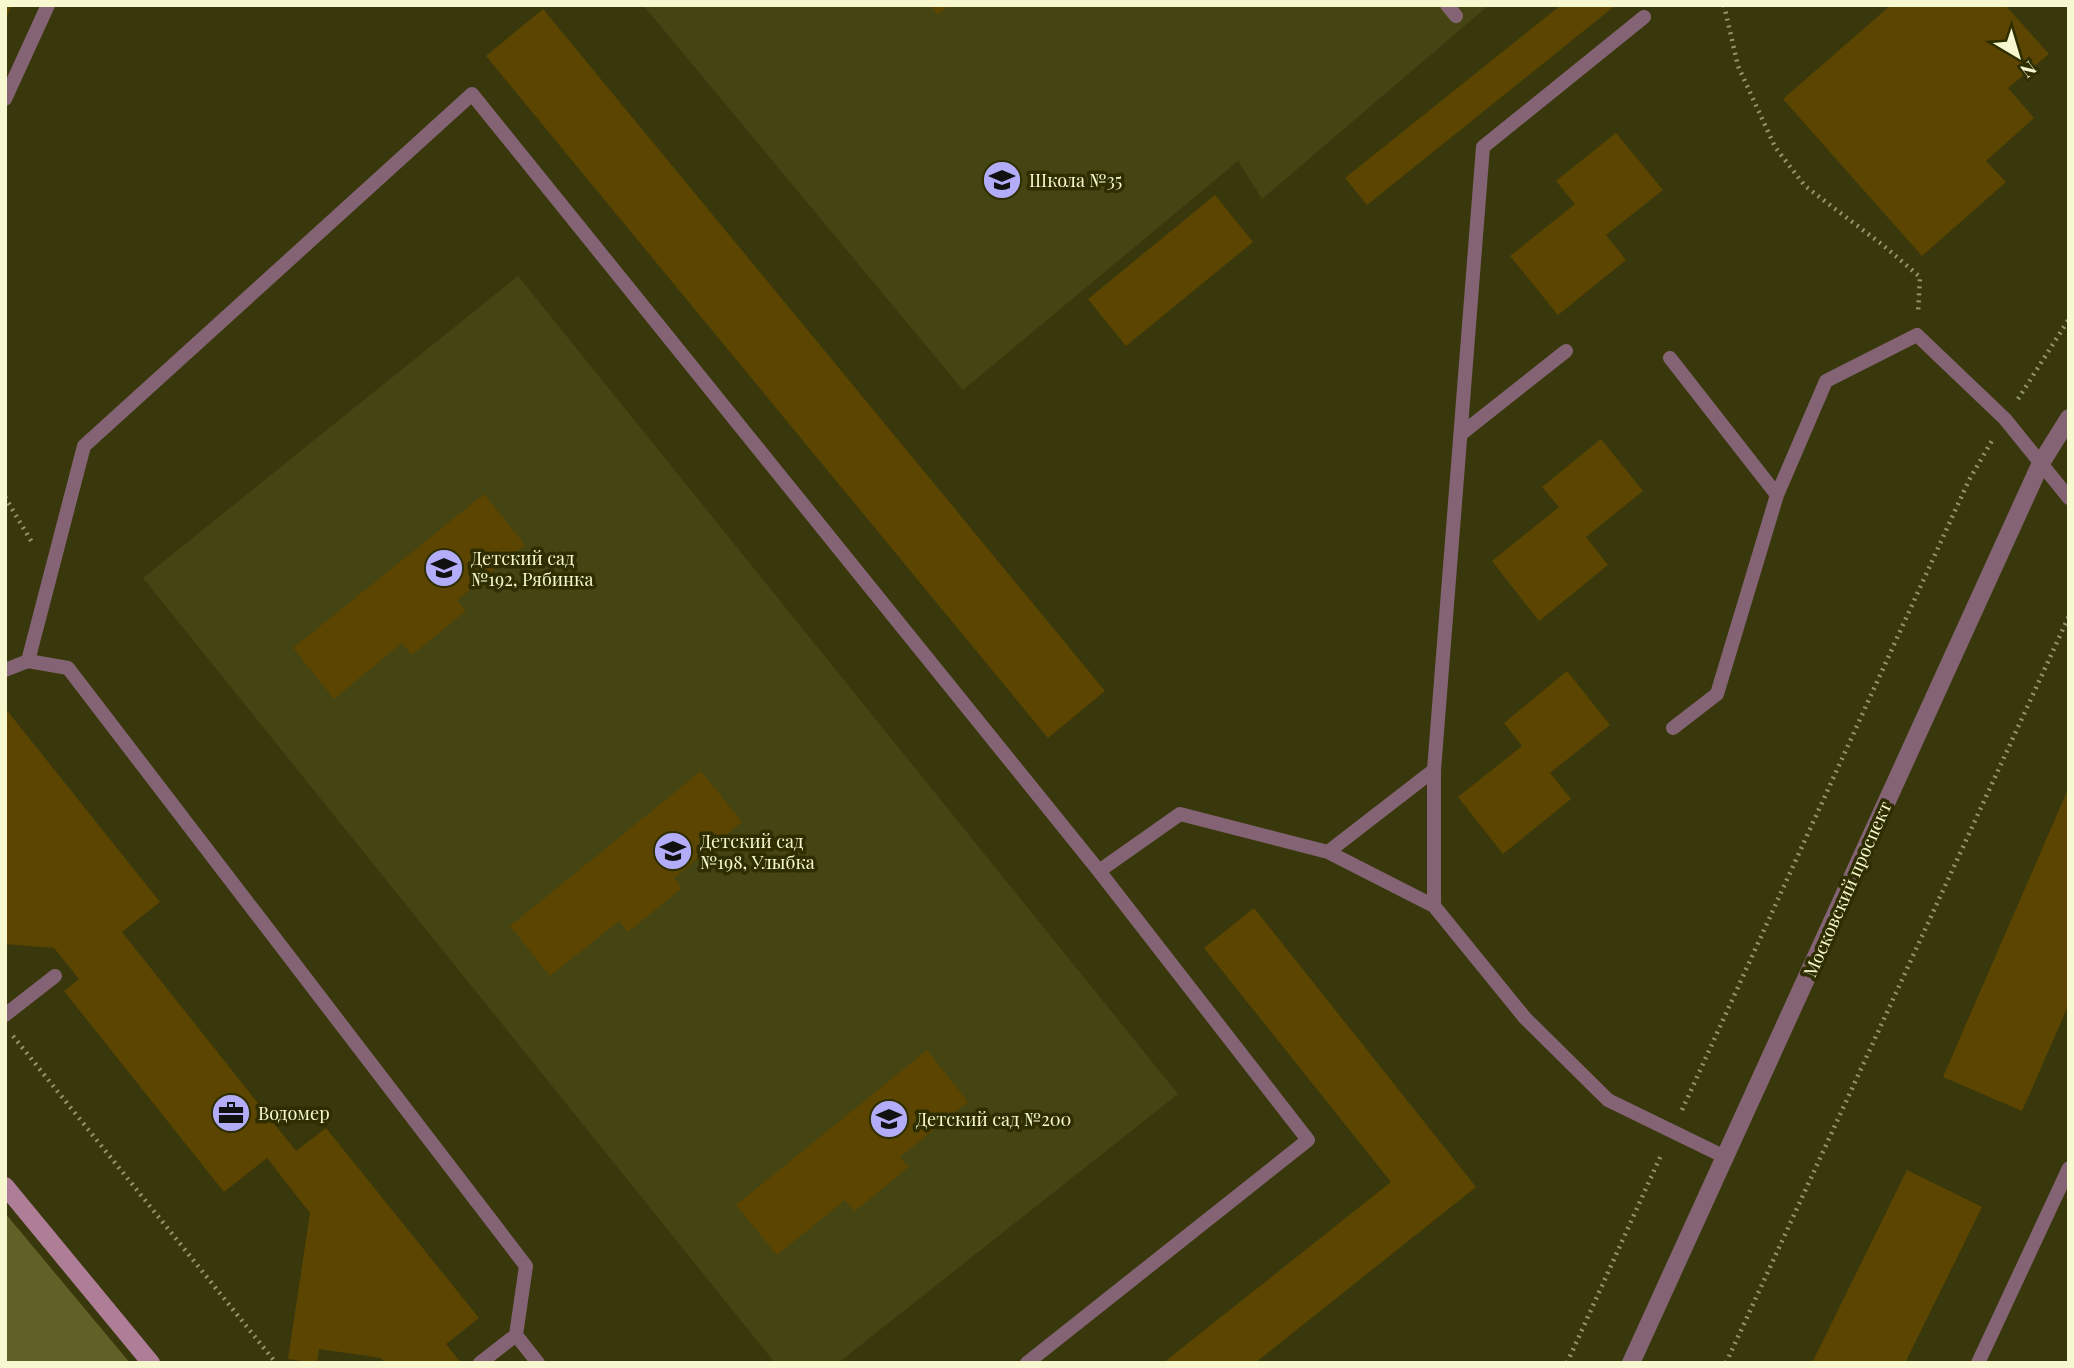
<svg xmlns="http://www.w3.org/2000/svg" width="2074" height="1368" font-family="'Playfair Display',serif">
<rect width="100%" height="100%" fill="#39380d"/>
<path fill="#454413" d="M643,5h846l-227,194 -24,-38 -275,229z
M518,276l660,818 -340,269h-63l-632,-785z"/>
<path fill="#616026" d="M5,1213l125,150h-125z"/>
<path fill="#5b4501" d="M5,5h7l-7,15z
M930,5h20l-12,10z
M1561,5h55l-249,200 -22,-27z
M1891,5h114l44,49 -41,34 26,30 -48,43 20,21 -84,74 -139,-157z
M543,9l562,682 -57,47 -562,-682z
M1616,133l47,57 -57,45 20,25 -68,55 -48,-59 65,-52 -19,-23z
M1215,195l38,47 -127,104 -38,-47z
M1601,439l42,52 -57,46 22,28 -69,56 -47,-60 67,-54 -17,-20z
M484,494l41,51 -68,55 9,11 -54,44 -10,-12 -68,56 -41,-51z
M1567,671l43,54 -60,48 21,26 -68,55 -45,-57 64,-51 -18,-23z
M5,708l155,194 -38,30 174,219 30,-23 153,190 -33,26 15,19h-76l-4,-5 -62,-9 -2,14 -29,-4 22,-146 -43,-55 -43,34 -160,-201 15,-12 -25,-31 -49,-4z
M701,771l41,51 -68,56 8,10 -54,44 -9,-11 -69,55 -40,-50z
M2069,787v217l-47,107 -79,-34z
M1254,908l222,279 -221,176h-92l228,-181 -187,-234z
M927,1050l41,52 -68,55 9,10 -54,44 -10,-11 -68,55 -41,-50z
M1907,1170l75,37 -77,156h-93z"/>
<g fill="none" stroke-linecap="round" stroke-linejoin="round">
<path stroke="#94946a" stroke-width="4.5" stroke-dasharray="2 5" stroke-linecap="butt" d="M1724,5l14,61 37,81 30,39 79,60 36,31 -2,36
M2018,399l51,-80
M5,497l28,47
M13,1036l263,327
M1682,1110l287,-630 24,-41
M1567,1363l95,-210
M1726,1363l343,-747"/>
<path stroke="#846474" stroke-width="14" d="M1447,5l9,11
M5,99l43,-94
M1670,358l107,137
M1461,434l105,-83
M5,670l23,-9
M1673,728l44,-34 60,-199 49,-114 91,-46 88,84 64,79
M1434,770v136l91,112 83,82 117,57
M1328,852l106,54
M1099,871l81,-57 148,38 106,-82 49,-623 161,-130
M5,1015l50,-39
M516,1335l10,-69 -458,-598 -40,-7 56,-215 388,-352 627,777 209,269 -281,223
M480,1363l36,-28 22,28
M1978,1363l91,-195"/>
<path stroke="#846474" stroke-width="18" d="M1631,1363l410,-900 28,-45"/>
<path stroke="#ae7d96" stroke-width="18" d="M5,1186l146,177"/>
</g>
<defs>
<g id="school-disc" transform="scale(2.0125)"><circle r="9.5" fill="#b3adf9" stroke="#2f2e01"/><path d="M0-5L7-2L0 1L-7-2ZM-4 1L0 2.5L4 1V4Q0 6-4 4Z" fill="#111"/></g>
<g id="office-disc" transform="scale(2.0125)"><circle r="9.5" fill="#b3adf9" stroke="#2f2e01"/><path d="M-6-3h4V-5.5h4V-3h4V5H-6ZM-1-4.5V-3h2v-1.5ZM-6 0V1H6V0Z" fill="#111"/></g>
</defs>
<g fill-rule="evenodd">
<use href="#school-disc" x="1002" y="180"/>
<use href="#school-disc" x="444" y="568"/>
<use href="#school-disc" x="673" y="851"/>
<use href="#office-disc" x="231" y="1113"/>
<use href="#school-disc" x="889" y="1119"/>
</g>
<g text-anchor="middle" dominant-baseline="central" stroke-width="7" stroke-linejoin="round" paint-order="stroke">
<g font-size="18" fill="#f7f8d0" stroke="#2f2e01" text-anchor="start">
<text x="1029" y="180">Школа №35</text>
<text x="471" y="558">Детский сад<tspan x="471" dy="21">№192, Рябинка</tspan></text>
<text x="700" y="841">Детский сад<tspan x="700" dy="21">№198, Улыбка</tspan></text>
<text x="258" y="1113">Водомер</text>
<text x="916" y="1119">Детский сад №200</text>
</g>
<g font-size="18" fill="#f7f8d0" stroke="#2f2e01">
<text transform="translate(1847 889) rotate(-66)">Московский проспект</text>
</g>
</g>
<rect width="2074" height="1368" fill="none" stroke="#f7f8d0" stroke-width="14"/>
<g transform="translate(2018 56) rotate(142)" stroke="#2f2e01" stroke-width="5" paint-order="stroke">
<path d="M0-5L12 26L0 18L-12 26Z" fill="#f7f8d0"/>
<text y="-10" font-size="19" font-weight="bold" text-anchor="middle" fill="#f7f8d0">N</text>
</g>
</svg>
